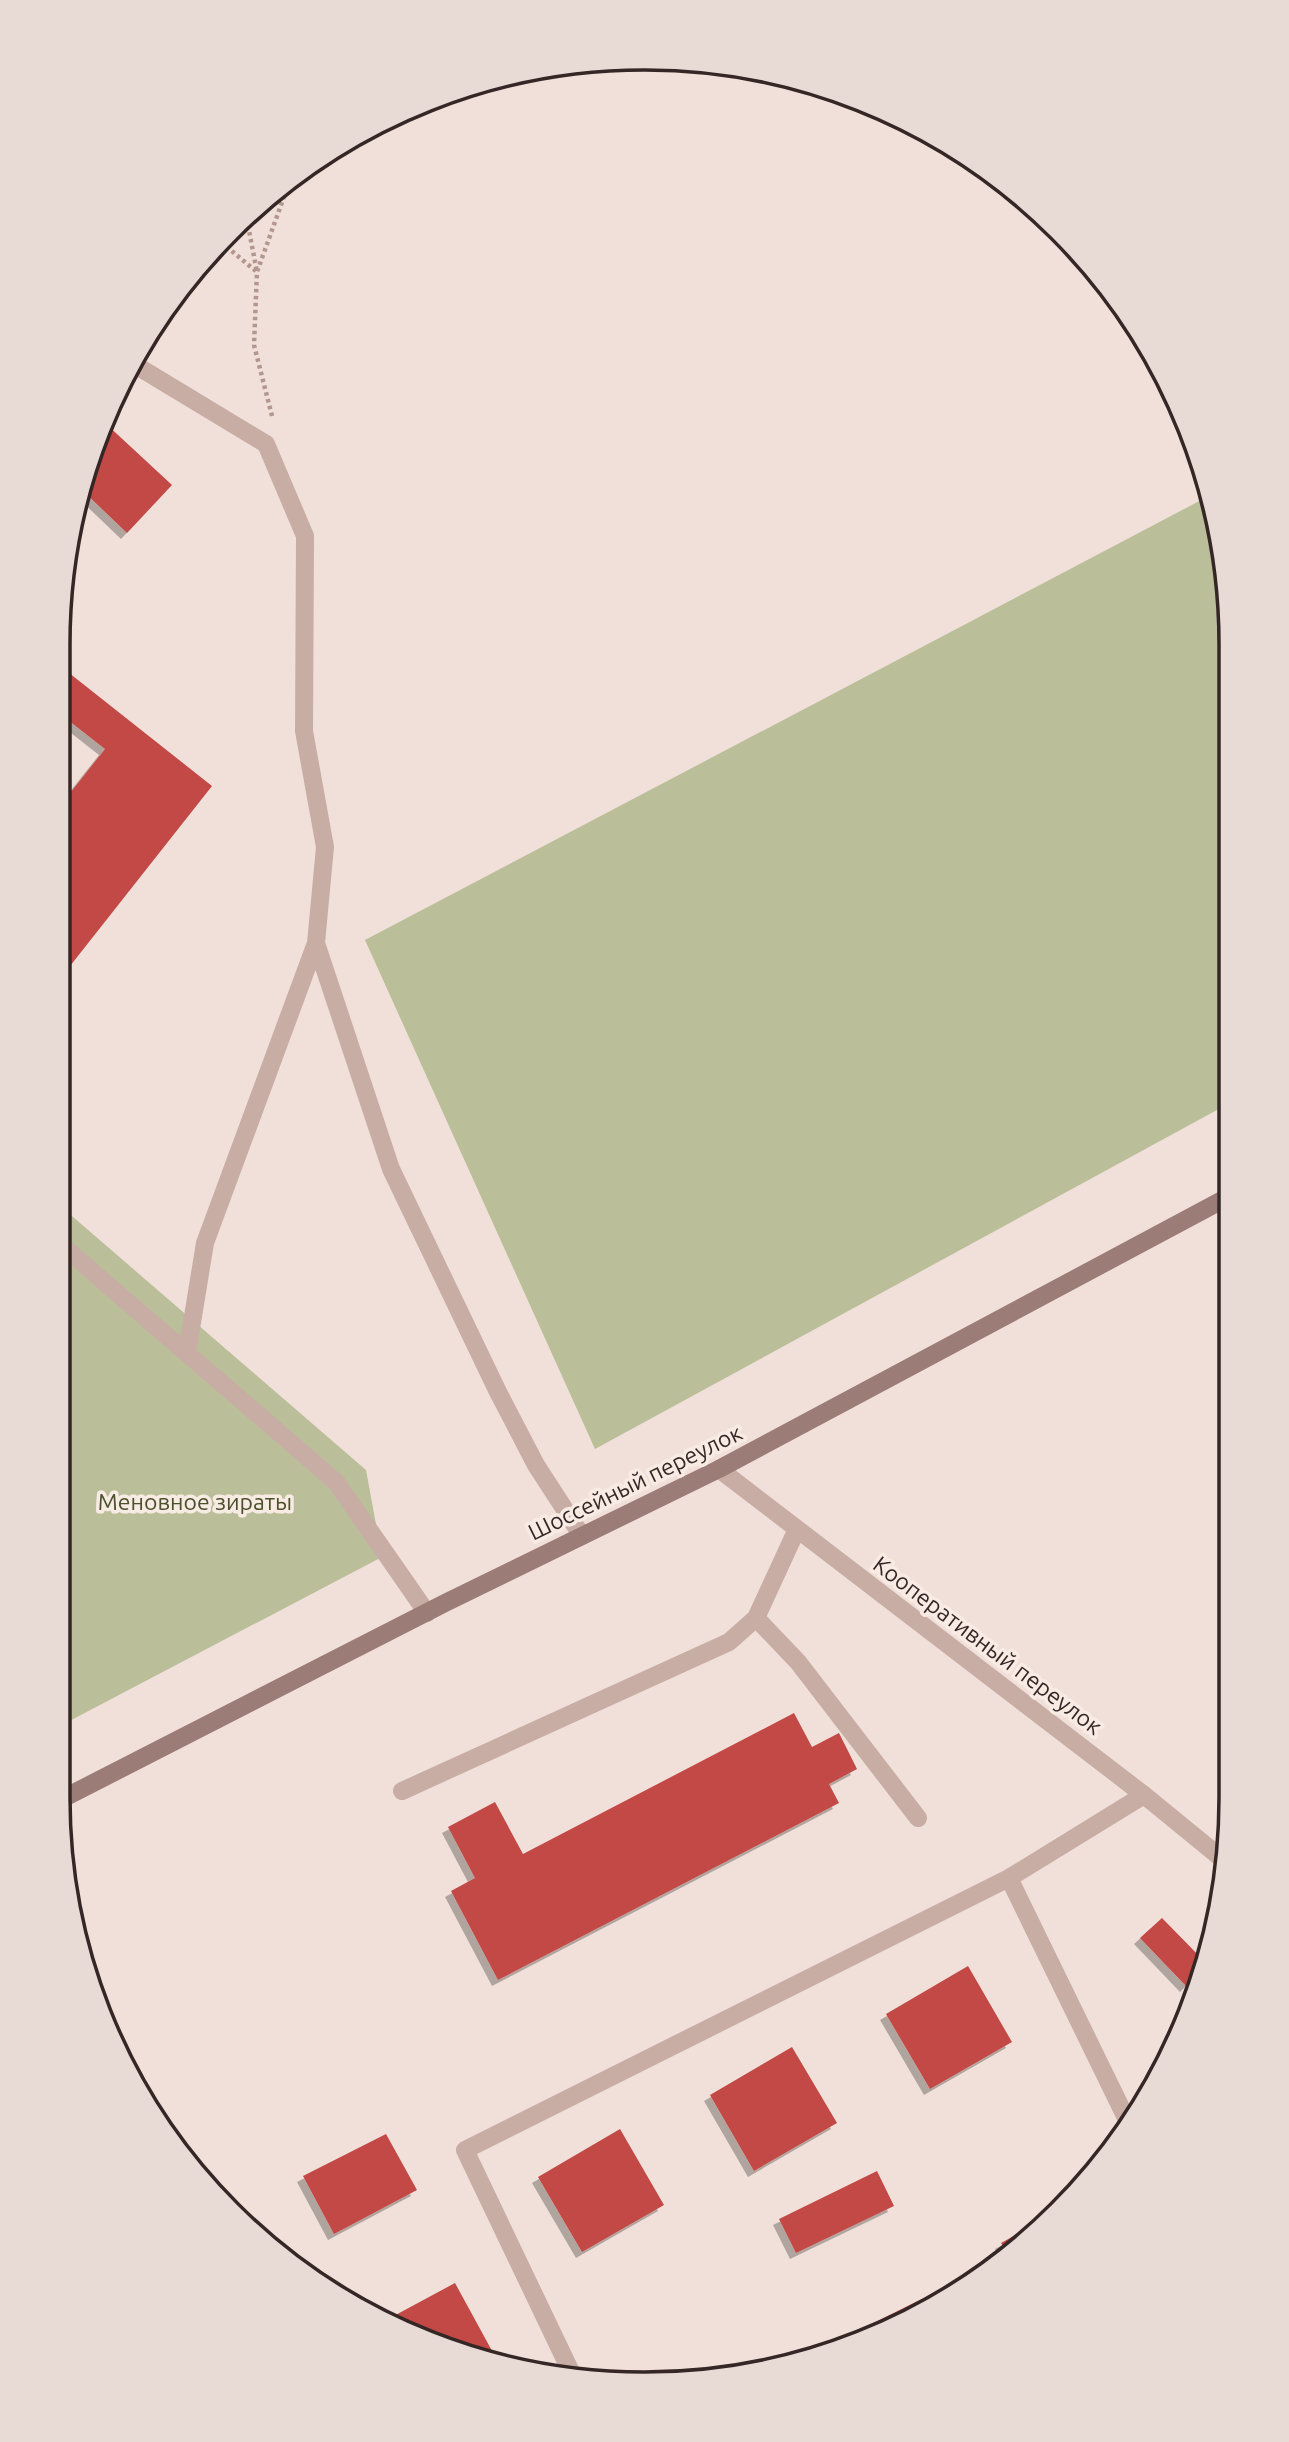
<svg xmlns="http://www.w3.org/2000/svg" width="1289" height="2442" font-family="Ubuntu,sans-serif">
<defs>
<filter id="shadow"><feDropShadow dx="-6" dy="6" stdDeviation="0" flood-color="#0004"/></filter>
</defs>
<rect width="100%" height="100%" fill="#f0e0d9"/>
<path fill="#babe99" d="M1207,497l19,71 2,536 -633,345 -230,-509z
M58,1204l308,266 16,87 -324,170z"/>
<path fill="#c24845" filter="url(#shadow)" d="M104,422l68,63 -45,48 -47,-45z
M59,665l153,121 -153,194v-173l46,-58 -46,-36z
M794,1713l18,34 27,-14 18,36 -28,15 10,19 -341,177 -47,-89 24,-13 -27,-51 47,-25 28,52z
M1162,1918l44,45 -2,5 -18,18 -46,-48z
M968,1966l44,76 -82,47 -44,-75z
M792,2047l45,76 -83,48 -44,-76z
M620,2129l44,76 -82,47 -44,-75z
M386,2134l31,56 -83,44 -31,-58z
M877,2171l17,35 -98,47 -17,-34z
M1057,2212l-25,26 -24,15 -7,-10z
M455,2283l42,77 -6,3 -101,-45z
M932,2294l2,5 -65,40 -19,5 -3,-8z"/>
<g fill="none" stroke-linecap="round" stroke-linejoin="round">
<path stroke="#b3978f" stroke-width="4.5" stroke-dasharray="3.5 3.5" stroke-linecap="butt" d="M221,242l36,30 -11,-57
M272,416l-18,-71 3,-73 33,-92"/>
<path stroke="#c8ada5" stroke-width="18" d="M132,363l134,81 39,92 -1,195 21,116 -9,96 75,226 107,223 38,73 46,71
M58,1242l278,240 91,131
M187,1353l18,-110 111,-300
M719,1469l425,326 82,67
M756,1618l42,44 120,156
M402,1791l327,-149 27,-24 41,-89"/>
<path stroke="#c8ada5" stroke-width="18" d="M1009,1878l120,246
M571,2372l-106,-222 544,-272 135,-83"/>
<path stroke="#9b7c77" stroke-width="18" d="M58,1801l387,-198 274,-134 509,-272"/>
</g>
<g text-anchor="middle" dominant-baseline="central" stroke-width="7" stroke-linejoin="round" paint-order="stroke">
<g font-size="23" fill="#342726" stroke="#f8ebe4">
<text transform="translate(635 1482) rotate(-26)">Шоссейный переулок</text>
<text transform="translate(988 1645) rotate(37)">Кооперативный переулок</text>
</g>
<g font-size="23" fill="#4b512b" stroke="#f8ebe4">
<text x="195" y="1501">Меновное зираты</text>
</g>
</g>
<path d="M0 0H1289V2442H0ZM644 70H645A574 574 0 0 1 1219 644V1798A574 574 0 0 1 645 2372H644A574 574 0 0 1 70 1798V644A574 574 0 0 1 644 70Z" fill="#e8dbd5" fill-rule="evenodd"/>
<path fill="none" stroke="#342726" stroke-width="3.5" d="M644 70H645A574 574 0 0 1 1219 644V1798A574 574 0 0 1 645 2372H644A574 574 0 0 1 70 1798V644A574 574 0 0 1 644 70Z"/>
</svg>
